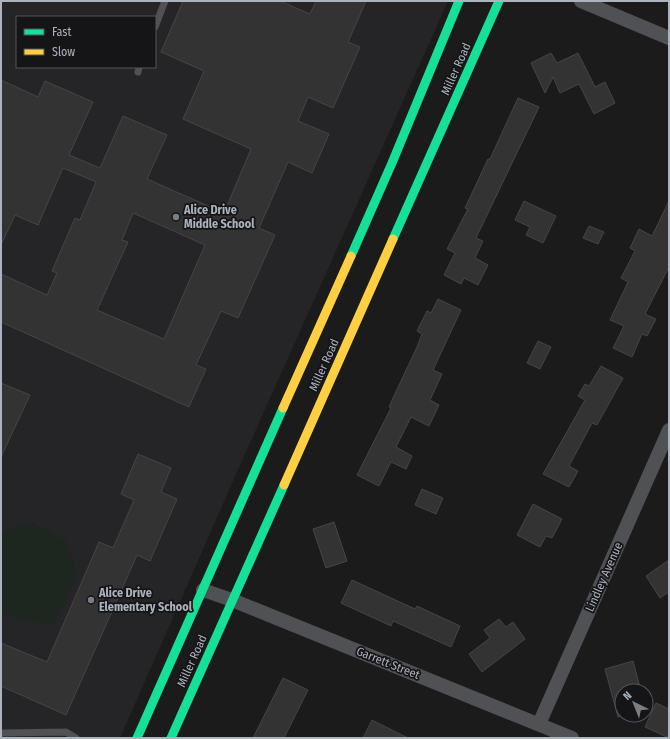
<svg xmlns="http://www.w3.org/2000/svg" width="670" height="739" font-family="'Fira Sans Condensed',sans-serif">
<rect width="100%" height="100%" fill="#1b1b1c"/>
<path fill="#252528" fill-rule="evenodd" d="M1,1h447l-207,462 -121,275h-119zM17,17h138v50h-138z"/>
<path fill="#1e271f" d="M31,521l35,20 12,34 -26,51 -51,-12v-80z"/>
<path fill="#333334" stroke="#444548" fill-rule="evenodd" d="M183,1h97l30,13 6,-13h50l-18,41 12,5 -27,61 -25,-11 -10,24 31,13 -17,39 -24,-11 -29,66 16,7 -37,83 -17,-7 -25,54 10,4 -17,38 -188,-85v-48l46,21 10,-22 -5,-2 23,-53 5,2 16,-38 -33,-14 -25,57 -23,-10 -14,30v-165l37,17 7,-16 48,21 -24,53 31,13 23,-52 44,19 -20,44 77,34 27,-64 -68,-30 21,-48 -43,-19zM133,213l72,32 -41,94 -67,-29 31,-68 -6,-2z
M551,53l6,10 21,-10 17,34 10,-5 10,21 -21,11 -15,-30 -19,9 -7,-16 -8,16 -14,-30z
M518,98l21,9 -63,131 7,3 -8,17 13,7 -10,20 -14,-7 -3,6 -17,-9 11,-22 -8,-4 21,-40 -3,-1 23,-49h2z
M524,201l32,15 -13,27 -17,-8 4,-8 -15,-7z
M669,201v66l-24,47 11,5 -9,17 -5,-2 -10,23 -19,-9 11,-22 -14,-6 18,-38 -7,-4 14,-27 -5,-3 9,-19 13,7z
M589,226l15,6 -6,12 -15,-6z
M438,299l23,11 -28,60 9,4 -12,26 9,5 -10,21 -18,-9 -15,30 16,9 -6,13 -15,-7 -12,24 -22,-11 34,-67 -2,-1 4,-9 24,-51 5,-13 -5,-3 10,-20 4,2z
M538,341l13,6 -11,22 -13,-6z
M601,366l22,12 -26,47 -5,-2 -23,43 9,5 -9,16 -26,-13 42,-74 -7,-4 7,-12 4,2z
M1,383l29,12 -29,62z
M138,454l33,14 -10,24 16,7 -27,62 -13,-6 -71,160 -65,-29v-43l46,19 52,-120 14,6 21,-48 -13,-6z
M422,489l21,9 -7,16 -21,-9z
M533,504l29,15 -10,19 -6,-2 -6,11 -23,-12z
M334,522l13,39 -21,7 -13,-39z
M669,560v32l-9,6 -14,-22z
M352,580l63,29 2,-3 43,20 -9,21 -58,-26 -2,5 -50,-23z
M499,619l7,8 7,-5 12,17 -43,33 -13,-18 21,-16 -6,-8z
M633,661l8,30h-19v25l-4,1 -13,-48z
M283,678l25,12 -24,48h-31z
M656,703l13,6v29l-24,-11z
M372,720l36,18h-45z"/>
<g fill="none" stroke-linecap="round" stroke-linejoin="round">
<path stroke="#4f5155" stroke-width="7" d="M155,27l10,-26
M138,72l1,-5
M1,733l65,-1 10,6"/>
<path stroke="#4f5155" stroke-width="14" d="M581,1l88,37
M203,590l29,10 340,138
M539,724l130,-294"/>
<path stroke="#16e098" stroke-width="9" d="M393,239l106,-238
M351,256l41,-93 67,-162
M137,738l146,-330
M171,738l113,-253"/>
<path stroke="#ffcf43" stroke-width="9" d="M283,408l68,-152
M284,485l109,-246"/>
</g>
<g fill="#797e85" stroke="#151518" stroke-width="1.5">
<circle cx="176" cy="217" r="4"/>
<circle cx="91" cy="600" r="4"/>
</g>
<g text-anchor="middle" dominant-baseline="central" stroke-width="3.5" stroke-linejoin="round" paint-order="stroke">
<g font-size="12" fill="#acb3bd" stroke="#151518">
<text transform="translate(456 69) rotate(-66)">Miller Road</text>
<text transform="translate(324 365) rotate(-66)">Miller Road</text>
<text transform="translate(604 577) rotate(-66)">Lindley Avenue</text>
<text transform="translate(192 661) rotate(-66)">Miller Road</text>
<text transform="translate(388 663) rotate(22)">Garrett Street</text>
</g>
<g font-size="12" font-weight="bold" fill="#acb3bd" stroke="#151518" text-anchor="start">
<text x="184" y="210">Alice Drive<tspan x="184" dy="14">Middle School</tspan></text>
<text x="99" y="593">Alice Drive<tspan x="99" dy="14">Elementary School</tspan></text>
</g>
</g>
<rect width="670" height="739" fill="none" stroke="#acb3bd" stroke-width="4"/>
<rect x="16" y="16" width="140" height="52" fill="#151518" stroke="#51545a"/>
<rect x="24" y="29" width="20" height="6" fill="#16e098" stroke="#51545a"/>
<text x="52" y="36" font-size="12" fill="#acb3bd">Fast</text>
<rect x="24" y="49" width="20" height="6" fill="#ffcf43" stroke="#51545a"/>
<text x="52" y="56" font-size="12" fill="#acb3bd">Slow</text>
<g transform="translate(634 703) rotate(317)"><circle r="19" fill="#151518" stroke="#51545a"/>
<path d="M0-3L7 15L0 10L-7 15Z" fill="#797e85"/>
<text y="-6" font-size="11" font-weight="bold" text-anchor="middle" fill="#acb3bd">N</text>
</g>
</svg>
